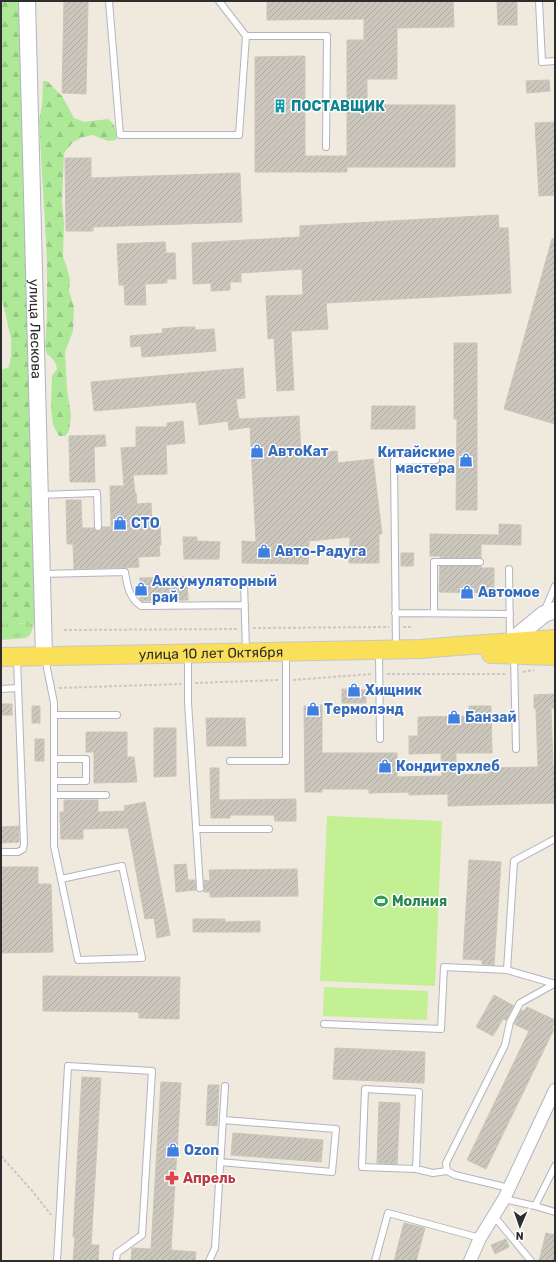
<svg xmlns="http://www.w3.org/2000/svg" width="556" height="1262" font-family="Rubik,sans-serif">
<defs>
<pattern id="grass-tufts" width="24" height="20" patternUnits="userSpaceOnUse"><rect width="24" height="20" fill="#aee998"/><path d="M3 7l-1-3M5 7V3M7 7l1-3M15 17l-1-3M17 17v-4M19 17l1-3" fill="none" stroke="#96c883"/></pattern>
<pattern id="forest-firs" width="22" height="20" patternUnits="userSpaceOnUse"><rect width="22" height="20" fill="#aee998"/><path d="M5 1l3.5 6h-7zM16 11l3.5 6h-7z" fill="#96c883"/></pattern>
<pattern id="building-hatch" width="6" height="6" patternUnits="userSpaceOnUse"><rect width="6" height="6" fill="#cbc7bd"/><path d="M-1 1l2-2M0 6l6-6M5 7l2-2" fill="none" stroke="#afaba3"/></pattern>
</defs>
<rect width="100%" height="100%" fill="#efe9de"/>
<path fill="url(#grass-tufts)" d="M1,603l19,21 15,-2 -5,13 -5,3 -24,2z"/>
<path fill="url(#forest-firs)" d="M1,1h22l12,621c-25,4 -22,1 -34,-19v-233l8,-3 2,-10v-19l-10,-43v-114l1,-17 -1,-7z
M43,81h4l15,15 12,22 10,4 24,-3c7,5 9,12 8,21l-8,1 -15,-6 -10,2 -10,5 -9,11 -2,47 2,23 -1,33 4,12 3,12 -1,11 5,16 -1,24 -8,21 2,37 4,27 -2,15 -4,5h-6l-6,-11 -2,-17 1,-32 5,-7c-1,-7 -4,-11 -10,-15l-2,-8 2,-27v-60l-8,-138 3,-16z"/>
<path fill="#c3f093" d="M327,816l115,5 -7,165 -115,-5z
M324,987l104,4 -1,29 -104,-4z"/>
<path fill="url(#building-hatch)" stroke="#cbc5b7" d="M64,1h24l-2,93 -24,-1z
M267,1h186l1,26 -57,1v51h-30v26h88v62h-108v5h-92v-115l50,-1v100h42v-116h17v-21l-97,1z
M497,1h20v24h-19z
M549,80l1,11 -23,2 -1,-12z
M555,122v73l-16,1 -4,-73z
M65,158h26v20l149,-5 2,49 -149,5v4h-27z
M498,215l1,13h9l3,65 -185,10 2,26 -37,2 3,59 -17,1 -3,-53 -6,1 -2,-43 37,-1 -1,-26 -61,4v9h-11v8l-19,1v-8l-18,1 -1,-41 108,-6v-11z
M552,239h3v185l-51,-15z
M165,242l1,11h9l1,26h-9v4l-22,1 1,21h-21l-1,-20h-5l-2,-41z
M181,327h14v3l19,-1 2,22 -74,6 -1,-11 -10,1 -1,-11 33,-3 -1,-4z
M454,343h23v167h-21l1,-91h-3z
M243,368l2,30 -9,1 3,20 60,-3 2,39 36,-4 1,12 35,-4 9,75h-3v29h-30l1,-26 -41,4 -1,23 -66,-1v-22l14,1 -6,-115 -21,3 -1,-9 -29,4 -3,-23 -102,9 -3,-29z
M372,406h43v23h-44z
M183,421l2,22 -19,2 1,29 -34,1 2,18h1l1,11 14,-1 1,20h8l1,22h-2l1,11 -22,1 1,10 -65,2 -1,-25h-6l-1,-44h15l1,28h12l2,3h3l3,-4h9l-1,-41h14l-3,-38 15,-1v-20h31v-4z
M105,435l1,11 -12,1 1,35h-25l-1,-46z
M499,524l22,1v20l-40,-1v14h-41v-2h-10v-22l69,1z
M183,537h14v4l23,1 -1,17h-35z
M401,553h13l-1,13h-12z
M440,566h41v2h13v25l-55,-1z
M187,577l1,23 -46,1 -2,-1v-22z
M385,687h11l-1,9h-11z
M342,689l24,1v13h-24z
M555,694v14h-4l2,58h2v37l-107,3v-12l-39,1v-3l-40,1v-4h-47v3h-17l-1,-86 18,-1v48h75v24l45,-1 -1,-23 -32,1v-18h9v-19l51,-1v-10h22l1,47h-36v22l32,-1v-6l50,-1 -2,-58 -2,-1v-13z
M1,704h11v11h-11z
M32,706h8v17h-8z
M206,718h39l1,28h-39z
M154,728h22v48l-22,1z
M86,732h41v25h7l3,25 -43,1v-31h-8z
M35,739h9v22h-9z
M210,768h9v32l77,-1v22h-21l-1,-6h-44v3h-19z
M64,800h34v12l27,-1 -1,-5 21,-4 25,133 -13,3 -3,-20 -9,1 -17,-91 -45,1v10h-22l-1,-27h4z
M19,826v16l-18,1v-16z
M469,860l32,2 -7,103 -12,-1v-4l-19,-1z
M186,864l2,16h7l1,10 -20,2 -2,-27z
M1,867h37v17h13l2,68 -52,1z
M297,869l1,27 -88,1v-5h-6v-12l6,1 -1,-11z
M193,919h32v3l35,-1v11h-67z
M43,976l137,1 -1,42 -40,-1v-6l-96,-1z
M494,995l20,11 -8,14 -3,-1 -10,17 -17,-9z
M527,1007l28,13 -3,8 2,1 -68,140 -19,-9 62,-129 -15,-7 7,-14 3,1z
M335,1048l90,4 -1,31 -91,-4z
M82,1077l19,1 -10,167h8l-1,16h-25l2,-24h-2z
M161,1082l20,1 -10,167 25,2 -1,9h-64l1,-13 19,1z
M208,1085h11l-2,41 -11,-1z
M379,1102l21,1 -3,61 -20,-1z
M233,1133l90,7 -2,22 -90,-7z
M404,1223l21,5 -9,33h-22z
M546,1233l9,2 -1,26h-15z
M506,1239l3,8 -14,7 -4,-9z"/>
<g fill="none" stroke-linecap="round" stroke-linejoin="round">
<g stroke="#b2b4c1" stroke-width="8">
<path id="lane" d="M109,1l11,134h119l7,-99
M219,1l27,35h81l-1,111
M539,1l3,61 13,-1
M40,495l57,-2 1,34
M509,569l1,70
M42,574l83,-2c2,13 4,26 16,34l104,-1
M244,582l2,69
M544,612l11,-26
M395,613l115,1
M434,613v-51h46
M396,648l-2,-187 42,-1
M379,652l1,87
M188,655v47l12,186
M514,656l2,93
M45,658l9,45v143l24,114 64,-2 -20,-92 -61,13
M1,689l17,-1
M54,715h63
M54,759h32v22h-31
M230,761h56v-109
M55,795h51
M196,829h73
M555,839l-41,22 -7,109 48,14
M1,852h17l5,-3 1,-5 -7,-185
M324,1024l117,5 3,-62 63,3
M220,1162l112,10 4,-43 -113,-9
M416,1169l3,-77 -54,-3 -3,78 54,2 17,4 14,-2
M509,1188l-54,-13 -8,-4 -1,-8 59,-118 5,-23 10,-19 34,-19
M504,1199l31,7 20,6
M535,1206l20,-40
M493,1215l38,46
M57,1261l11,-195 84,5 -10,164 -25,18 -1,8
M209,1261l6,-13 10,-162
M375,1261l13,-48 92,25"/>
</g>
<g stroke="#b2b4c1" stroke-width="14">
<path id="street" d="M470,1261l10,-23 24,-39 51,-109"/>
</g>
<g stroke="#b2b4c1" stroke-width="18">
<g id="secondary">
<path id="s1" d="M27,1l17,655"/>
<path d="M510,642l34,-28 11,-4"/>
</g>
</g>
<g stroke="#c8c8c8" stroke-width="20">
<g id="primary">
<path d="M491,654l64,2"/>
<path id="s2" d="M1,657l420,-8 36,-3 98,-7"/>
</g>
</g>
<path stroke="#c8c8c8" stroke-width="2" stroke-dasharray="3 2" stroke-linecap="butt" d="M403,627h9
M253,628l136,-1
M64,630l173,-1
M523,672l11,-2
M387,674h119
M293,680l79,-6
M195,683l83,-3
M59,688l122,-4
M1,1156l32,36 18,23"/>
<use href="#lane" stroke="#fff" stroke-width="6"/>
<use href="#street" stroke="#fff" stroke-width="12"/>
<use href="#secondary" stroke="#fff" stroke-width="16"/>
<use href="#primary" stroke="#fadf58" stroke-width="18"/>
</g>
<defs>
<g id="building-bare" transform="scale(1.08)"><path d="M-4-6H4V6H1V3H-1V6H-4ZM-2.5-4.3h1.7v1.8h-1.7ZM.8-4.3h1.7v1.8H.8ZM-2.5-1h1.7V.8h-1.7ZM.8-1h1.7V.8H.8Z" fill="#0f9aa8" stroke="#fff" stroke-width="2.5" paint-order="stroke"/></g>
<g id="shop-bare" transform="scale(1.08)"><path d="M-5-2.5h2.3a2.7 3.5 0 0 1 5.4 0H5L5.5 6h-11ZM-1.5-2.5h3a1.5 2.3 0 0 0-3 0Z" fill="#3f7fe0" stroke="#fff" stroke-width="2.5" paint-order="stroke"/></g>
<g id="stadium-bare" transform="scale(1.08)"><path d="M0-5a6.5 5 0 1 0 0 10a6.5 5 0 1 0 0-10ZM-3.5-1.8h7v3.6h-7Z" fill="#2e9e5b" stroke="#fff" stroke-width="2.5" paint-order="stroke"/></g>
<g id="pharmacy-bare" transform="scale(1.08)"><path d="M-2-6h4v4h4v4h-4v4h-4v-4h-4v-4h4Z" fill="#e0444e" stroke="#fff" stroke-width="2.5" paint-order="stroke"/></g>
</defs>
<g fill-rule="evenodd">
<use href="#building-bare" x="280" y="106"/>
<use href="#shop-bare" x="257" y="451"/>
<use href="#shop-bare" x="466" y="460"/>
<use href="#shop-bare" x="120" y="523"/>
<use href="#shop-bare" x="264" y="551"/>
<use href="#shop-bare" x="141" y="589"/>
<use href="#shop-bare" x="467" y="592"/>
<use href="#shop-bare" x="354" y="690"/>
<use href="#shop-bare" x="313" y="709"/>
<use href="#shop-bare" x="454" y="717"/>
<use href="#shop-bare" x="385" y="766"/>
<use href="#stadium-bare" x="381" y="901"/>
<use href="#shop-bare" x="173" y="1150"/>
<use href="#pharmacy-bare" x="172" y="1178"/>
</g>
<g text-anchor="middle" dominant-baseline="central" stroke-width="3" stroke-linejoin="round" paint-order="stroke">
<g font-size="14" font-weight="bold" fill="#0d838f" stroke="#fff" text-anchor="start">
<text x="291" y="106">ПОСТАВЩИК</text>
</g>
<g font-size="14" fill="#2d2d2d" stroke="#fff">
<text stroke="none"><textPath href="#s1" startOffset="328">улица Лескова</textPath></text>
<text stroke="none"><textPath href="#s2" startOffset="210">улица 10 лет Октября</textPath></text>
</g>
<g font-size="14" font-weight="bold" fill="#366cbe" stroke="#fff" text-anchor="start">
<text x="268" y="451">АвтоКат</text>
<text x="455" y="452" text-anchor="end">Китайские<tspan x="455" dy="16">мастера</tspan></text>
<text x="131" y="523">СТО</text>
<text x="275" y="551">Авто-Радуга</text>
<text x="152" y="581">Аккумуляторный<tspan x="152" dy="16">рай</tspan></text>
<text x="478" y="592">Автомое</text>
<text x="365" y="690">Хищник</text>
<text x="324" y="709">Термолэнд</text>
<text x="465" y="717">Банзай</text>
<text x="396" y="766">Кондитерхлеб</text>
<text x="184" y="1150">Ozon</text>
</g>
<g font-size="14" font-weight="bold" fill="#27864d" stroke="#fff" text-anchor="start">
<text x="392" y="901">Молния</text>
</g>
<g font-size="14" font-weight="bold" fill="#be3a42" stroke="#fff" text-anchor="start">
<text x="183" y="1178">Апрель</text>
</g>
</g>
<rect width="556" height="1262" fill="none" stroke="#2d2d2d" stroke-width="4"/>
<g transform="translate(520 1226) rotate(182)" stroke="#ffffff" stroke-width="3" paint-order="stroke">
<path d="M0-3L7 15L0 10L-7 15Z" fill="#2d2d2d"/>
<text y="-6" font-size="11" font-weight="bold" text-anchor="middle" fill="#2d2d2d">N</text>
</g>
</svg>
